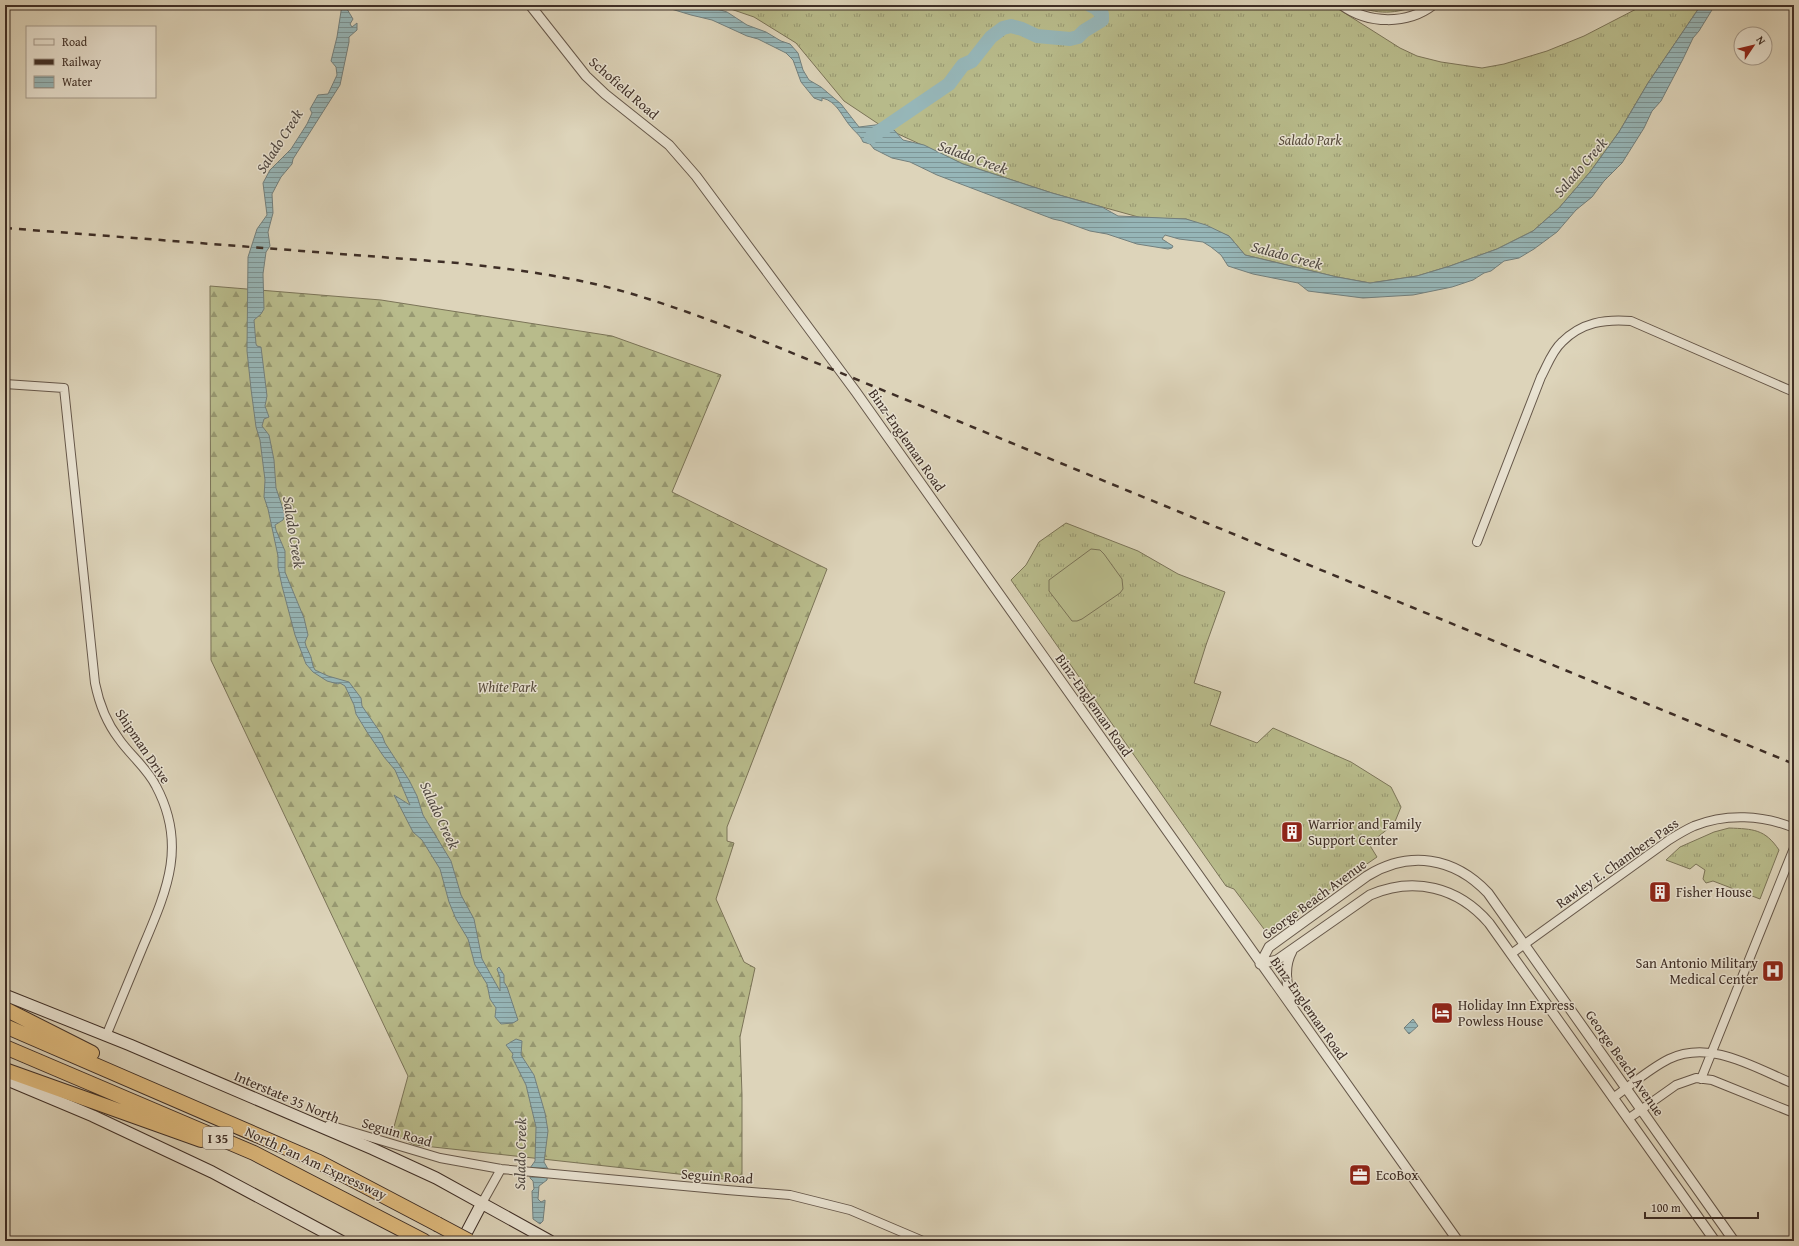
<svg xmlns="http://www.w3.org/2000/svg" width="1799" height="1246" font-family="'Gentium Book Plus',serif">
<defs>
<pattern id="grass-tufts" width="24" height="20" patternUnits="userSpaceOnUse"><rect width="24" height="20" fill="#b8bb8b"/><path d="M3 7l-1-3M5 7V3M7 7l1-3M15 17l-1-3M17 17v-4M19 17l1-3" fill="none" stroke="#979871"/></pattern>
<pattern id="forest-firs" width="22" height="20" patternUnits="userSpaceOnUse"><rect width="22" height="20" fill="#b8bb8b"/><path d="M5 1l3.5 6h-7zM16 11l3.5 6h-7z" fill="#979871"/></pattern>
<pattern id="water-rules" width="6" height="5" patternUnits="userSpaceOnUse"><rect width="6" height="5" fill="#96b6b8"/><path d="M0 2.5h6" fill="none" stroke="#7c9495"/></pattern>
</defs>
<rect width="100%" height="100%" fill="#ddd4ba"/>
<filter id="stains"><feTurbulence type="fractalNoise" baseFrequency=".005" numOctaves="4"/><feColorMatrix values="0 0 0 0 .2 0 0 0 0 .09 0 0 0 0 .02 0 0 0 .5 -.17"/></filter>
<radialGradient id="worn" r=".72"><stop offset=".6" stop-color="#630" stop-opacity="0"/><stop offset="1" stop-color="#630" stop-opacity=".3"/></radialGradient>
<path fill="url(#grass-tufts)" stroke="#7b7458" d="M719,5h613l68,43 17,8 24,6 41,6 22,-4 43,-13 37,-15 60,-31h57l-53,78 -29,49 -29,40 -31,36 -26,23 -36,18 -47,17 -33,10 -47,7 -33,-6 -92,-22 -16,-19 -43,-17 -44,-1 -90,-25 -89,-29 -80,-37 -39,-26 -48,-58 -42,-26z
M1355,5h63c-21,9 -42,10 -63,0z
M1066,523l72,28 40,23 47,18 -19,53 -12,38 27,9 -11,33 47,18 16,-15 78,34 40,25 10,20 -7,17 -25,20 8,13 -110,76 -33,-44 -8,-3 -215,-306 15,-15 13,-23z
M1729,828c24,1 36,1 50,22l-19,49 -47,-18 -7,2 -3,-4 2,-9 -9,-6 -6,5 -24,-9 14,-13 34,-15z"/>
<path fill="url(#forest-firs)" stroke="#7b7458" d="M210,286l171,14 231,36 109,39 -49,117 155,77 -100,258v14l7,2 -18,56 28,63 11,6 -15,69 2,58v86l-327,-36 -23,-11 16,-58 -197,-416z"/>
<path fill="#b8bb8b" stroke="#7b7458" d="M1091,549l9,1 4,4 18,25 1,10 -3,4 -38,26 -5,2h-5l-23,-30v-11z"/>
<path fill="url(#water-rules)" stroke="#73807e" d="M342,5h9l-4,4 6,10 -3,5 2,3 5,-4v7l-8,7v5l-9,43 -47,74 -1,5 -11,13 -9,17 1,19 -5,19 2,14 -4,6 -3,22 1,35 -3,5 -7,6 2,24 1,2 4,1 6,49 -2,10 4,11 -5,2 -2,7 7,9 5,25 2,28 9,27 -2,5 -8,5 1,5 9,21v21l19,46 4,17 -3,7 1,4 5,11 2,9 2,4 13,6 21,6 12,16 1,8 20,29 3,8 24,37 8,16 6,19 28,46 10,34 13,24 8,40 18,32v-14l-3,-8 2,-2 5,8v7l3,5 11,33 -5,3 -12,1 -6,-7 1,-9 -6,-9 -3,-15 -12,-19 -7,-26 -12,-20 -7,-17 -9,-33 -18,-29 -9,-8 -19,-37 16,10 -15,-35 -11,-13 -17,-25 -11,-18 -2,-9 -9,-19 -5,-3 -2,1 -11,-3 -14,-9 -7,-8 -11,-29 -13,-49 -4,-19v-11l-10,-47 -4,-12 1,-17 -5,-40 -4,-13 -5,-38 -4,-38 1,-94 9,-28 10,-14 -4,-32 7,-13 21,-21 16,-25 5,-11 -2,-4 8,-14 10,-1 9,-19 -1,-8 -5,-6 6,-24z
M658,5h46l23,7 20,13 19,7 15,9 9,3 8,9 5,17 6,10 12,7 20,17 18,23 24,-3 11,6 9,10 21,5 39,19 89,29 50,14 16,9 68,3 20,6 23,11 16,19 92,22 33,6 47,-7 33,-10 47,-17 36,-18 26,-23 31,-36 29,-40 29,-49 53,-78h14l-16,26 -6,7 -10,21 -22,42 -9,10 -8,17 -22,35 -18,18 -12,16 -16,13 -19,22 -23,17 -15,9 -15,3 -13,10 -7,2 -11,7 -21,7 -39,8 -50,3 -55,-7 -10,-8 -45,-9 -25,-8 -7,-11 -10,-8 -8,-5 -24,-3 -14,-4 -3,4 11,7 -1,2 -4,1 -31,-5 -30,-10 -17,-3 -28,-10 -9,-2 -116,-44 -27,-13 -18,-4 -18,-9 -4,-5 -7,-2c-3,-7 -7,-9 -12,-15 -9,-10 -14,-26 -29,-29v3l-8,-3 -13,-16 -8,-22 -7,-7 -28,-14 -11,-3 -35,-16 -21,-5z
M1413,1019l5,7 -9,8 -5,-6z
M516,1039l6,2 -1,14 13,20 11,38 3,18 -4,31 4,7 -1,11 -8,6 -1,13 3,3 4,-2v2l-2,19 -3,3 -7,-5 -1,-28 2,-2 -1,-8 -3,-3v-10l5,-7 1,-34 -10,-42 -14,-28 1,-3 -7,-9z"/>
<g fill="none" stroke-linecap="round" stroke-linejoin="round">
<path stroke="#96b6b8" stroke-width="14" d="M871,137l78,-53 14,-19 9,-4 19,-24 12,-9 8,-2 11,3 15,7 33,3 8,-2 6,-6 18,-11v-6l-6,-6 -6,-3"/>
<g stroke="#66584b" stroke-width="10">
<path id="minor" d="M5,384l59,4 31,295c4,20 11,39 24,56 11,16 28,29 37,47 32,60 10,106 -14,163 -12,29 -24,58 -36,87
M1477,542l64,-165c6,-11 11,-26 21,-35 20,-20 43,-23 69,-21l163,71
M1511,954l158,-114c8,-5 16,-10 25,-14 32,-13 69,-11 100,2
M1701,1079l93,-231
M1613,1098c18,-13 36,-29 56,-39 42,-20 86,9 125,25
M1628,1119l48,-34 20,-7 16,2 82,33
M329,1125l111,33 61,11 226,21 63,5 60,15 73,31
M482,1203l19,-34"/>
</g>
<g stroke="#66584b" stroke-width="11">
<path id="tertiary" d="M530,5l56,71 19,18 64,51 27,31 160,216 602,849
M1342,5c26,19 65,20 91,0
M1292,951c-10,18 -4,37 0,56
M1260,964l9,-17 98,-71c42,-26 87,-19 121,17l246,348
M1260,964l17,-4 93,-65c44,-19 88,-8 119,28l226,318"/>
</g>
<g stroke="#3e2e26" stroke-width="13">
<path id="secondary" d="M5,995l125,50 243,104 63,29 114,63
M5,1079l88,37 119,56 129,69
M462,1241l20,-38"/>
</g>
<g stroke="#3e2e26" stroke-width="16">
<path id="motorway" d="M5,1009l87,44
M5,1026l314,136 118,62
M5,1047l249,106 170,88
M5,1070l196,70"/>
</g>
<use href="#minor" stroke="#e9e3d2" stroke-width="8"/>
<use href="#tertiary" stroke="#e9e3d2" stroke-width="9"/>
<use href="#secondary" stroke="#e9e3d2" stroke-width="11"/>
<use href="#motorway" stroke="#deba7d" stroke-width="14"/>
<path stroke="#3e2e26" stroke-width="2.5" stroke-dasharray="7 7" stroke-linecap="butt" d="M5,228l453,35c52,6 103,12 153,25 45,12 88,28 130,44l1053,432"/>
<g stroke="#3e2e26" stroke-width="16" stroke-linecap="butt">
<path id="motorway-bridge" d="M437,1224l32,17"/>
</g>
<use href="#motorway-bridge" stroke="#deba7d" stroke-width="14"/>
</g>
<defs>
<g id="building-square" transform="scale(1.15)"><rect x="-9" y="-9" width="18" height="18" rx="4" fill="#8f2418" stroke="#e9e3d2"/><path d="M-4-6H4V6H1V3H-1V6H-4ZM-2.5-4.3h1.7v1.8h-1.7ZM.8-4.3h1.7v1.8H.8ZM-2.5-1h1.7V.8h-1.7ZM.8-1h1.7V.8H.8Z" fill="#fff"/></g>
<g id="hospital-square" transform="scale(1.15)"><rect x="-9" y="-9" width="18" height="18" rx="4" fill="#8f2418" stroke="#e9e3d2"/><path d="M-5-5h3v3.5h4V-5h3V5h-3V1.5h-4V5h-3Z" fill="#fff"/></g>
<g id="hotel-square" transform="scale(1.15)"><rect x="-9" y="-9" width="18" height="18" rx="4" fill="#8f2418" stroke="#e9e3d2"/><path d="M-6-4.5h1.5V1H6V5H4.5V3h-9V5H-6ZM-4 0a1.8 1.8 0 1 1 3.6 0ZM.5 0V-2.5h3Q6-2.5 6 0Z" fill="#fff"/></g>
<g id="office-square" transform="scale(1.15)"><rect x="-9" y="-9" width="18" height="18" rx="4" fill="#8f2418" stroke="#e9e3d2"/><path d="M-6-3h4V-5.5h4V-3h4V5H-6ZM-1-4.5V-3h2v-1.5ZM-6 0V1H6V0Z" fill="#fff"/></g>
</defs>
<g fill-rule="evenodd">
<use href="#building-square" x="1292" y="832"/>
<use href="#building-square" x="1660" y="892"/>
<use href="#hospital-square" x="1773" y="971"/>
<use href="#hotel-square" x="1442" y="1013"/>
<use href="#office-square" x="1360" y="1175"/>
</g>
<g text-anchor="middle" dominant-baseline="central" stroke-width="3" stroke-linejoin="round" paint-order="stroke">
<rect fill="#e9e3d2" stroke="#71645a" stroke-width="1" x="203" y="1127" width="30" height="22" rx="3"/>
<g font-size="13" font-weight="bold" fill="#3e2e26">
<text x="218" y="1138">I 35</text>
</g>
<g font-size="14" fill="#3e2e26" stroke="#e9e3d2">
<text transform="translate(624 88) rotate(41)">Schofield Road</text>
<text transform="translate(907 440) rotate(55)">Binz-Engleman Road</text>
<text transform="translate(1094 705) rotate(55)">Binz-Engleman Road</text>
<text transform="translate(143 746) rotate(56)">Shipman Drive</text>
<text transform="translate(1617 863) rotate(-35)">Rawley E. Chambers Pass</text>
<text transform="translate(1314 899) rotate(-36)">George Beach Avenue</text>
<text transform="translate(1309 1008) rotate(55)">Binz-Engleman Road</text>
<text transform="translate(1625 1063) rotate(55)">George Beach Avenue</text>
<text transform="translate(287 1097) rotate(23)">Interstate 35 North</text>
<text transform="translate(397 1132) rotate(16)">Seguin Road</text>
<text transform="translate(316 1163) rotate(25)">North Pan Am Expressway</text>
<text transform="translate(717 1176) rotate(4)">Seguin Road</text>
</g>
<g font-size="14" font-style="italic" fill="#564a3a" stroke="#e9e3d2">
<text x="1310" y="140">Salado Park</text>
<text x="507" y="687">White Park</text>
</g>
<g font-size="14" fill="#3e2e26" stroke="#e9e3d2" text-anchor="start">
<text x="1308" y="824">Warrior and Family<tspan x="1308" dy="16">Support Center</tspan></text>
<text x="1676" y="892">Fisher House</text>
<text x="1758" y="963" text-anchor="end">San Antonio Military<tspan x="1758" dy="16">Medical Center</tspan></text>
<text x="1458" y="1005">Holiday Inn Express<tspan x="1458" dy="16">Powless House</tspan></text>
<text x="1376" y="1175">EcoBox</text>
</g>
<g font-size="15" font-style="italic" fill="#504943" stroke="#e9e3d2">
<text transform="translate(279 141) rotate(-57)">Salado Creek</text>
<text transform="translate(973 157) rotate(20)">Salado Creek</text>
<text transform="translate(1580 167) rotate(-49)">Salado Creek</text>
<text transform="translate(1287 255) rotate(15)">Salado Creek</text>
<text transform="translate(294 532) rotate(81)">Salado Creek</text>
<text transform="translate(440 815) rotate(65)">Salado Creek</text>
<text transform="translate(520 1154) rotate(-89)">Salado Creek</text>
</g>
</g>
<rect width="1799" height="1246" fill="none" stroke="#ddd4ba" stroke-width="20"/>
<rect x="6" y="6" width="1787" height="1234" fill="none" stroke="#3e2e26" stroke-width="2"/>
<rect x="10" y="10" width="1779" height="1226" fill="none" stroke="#3e2e26"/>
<rect x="26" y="26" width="130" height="72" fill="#e9e3d2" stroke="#a59b8d"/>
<rect x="34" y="39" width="20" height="6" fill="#e9e3d2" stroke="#a59b8d"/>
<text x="62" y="46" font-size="12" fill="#3e2e26">Road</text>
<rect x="34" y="59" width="20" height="6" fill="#3e2e26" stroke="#a59b8d"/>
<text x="62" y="66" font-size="12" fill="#3e2e26">Railway</text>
<rect x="34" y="76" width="20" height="12" fill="url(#water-rules)" stroke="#a59b8d"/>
<text x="62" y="86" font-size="12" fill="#3e2e26">Water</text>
<g transform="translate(1753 46) rotate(55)"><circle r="19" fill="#e9e3d2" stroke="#a59b8d"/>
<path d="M0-3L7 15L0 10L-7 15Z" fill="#8f2418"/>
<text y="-6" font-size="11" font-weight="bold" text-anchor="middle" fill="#3e2e26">N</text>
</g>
<path d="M1645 1212v6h113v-6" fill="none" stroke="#3e2e26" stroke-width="2"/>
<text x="1651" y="1212" font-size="12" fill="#3e2e26" stroke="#e9e3d2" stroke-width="3" paint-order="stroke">100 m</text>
<rect width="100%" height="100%" filter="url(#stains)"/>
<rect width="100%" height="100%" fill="url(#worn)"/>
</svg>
